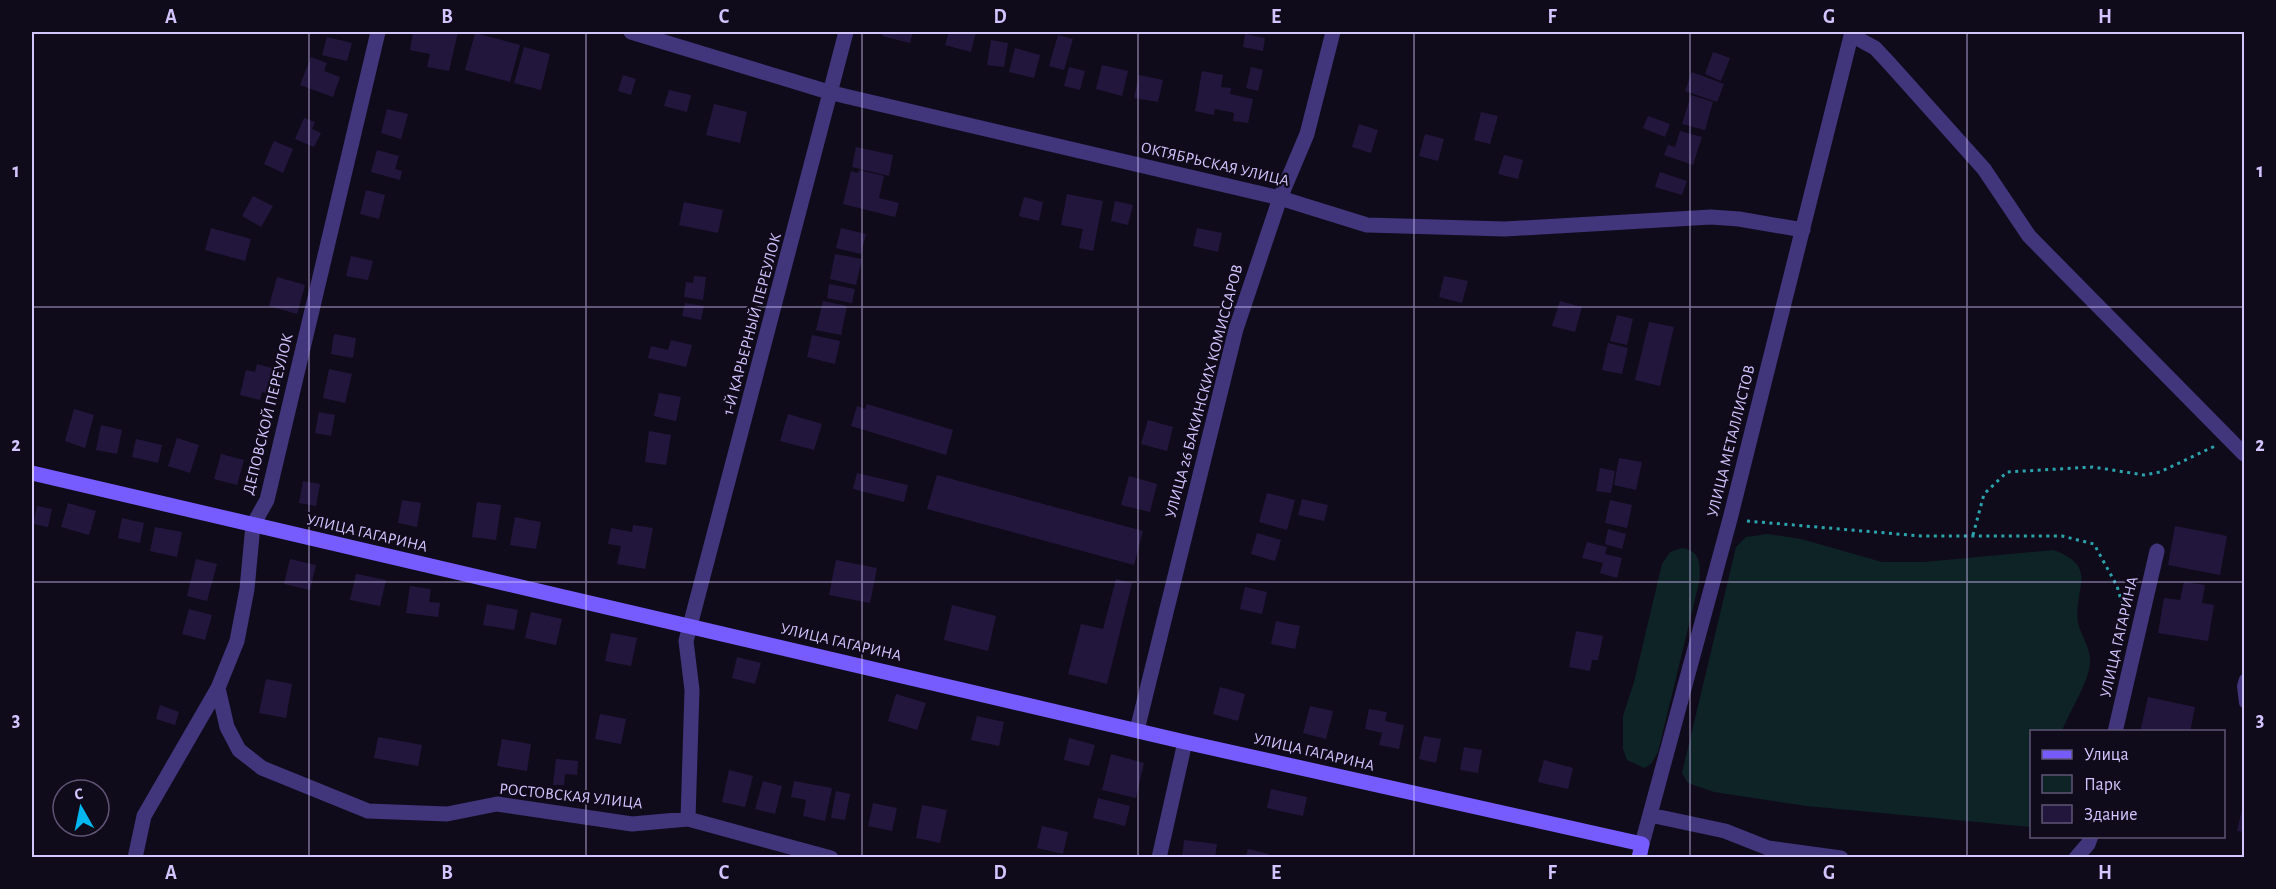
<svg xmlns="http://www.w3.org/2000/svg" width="2276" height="889" font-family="'Alegreya Sans',sans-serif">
<rect width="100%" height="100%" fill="#100b1b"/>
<path fill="#0e2325" d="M1768,534l33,5 81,23h42l130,-12c46,18 19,37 24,73 3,13 13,25 12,40 -1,19 -21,49 -28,68l-30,1 -1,95 -224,-21 -93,-14 -26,-9 -6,-10 54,-226 10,-10z
M1682,548c19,2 19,19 17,35l-41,169 -7,12 -7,4 -17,-8 -4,-11v-33l11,-34 28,-118 8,-12z"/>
<path fill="#23163c" d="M413,32h45l-9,39 -22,-4 3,-13 -20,-4z
M883,32h30l-3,11 -28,-7z
M949,32h27l-5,20 -26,-7z
M475,33l45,12 -10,37 -45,-12z
M1245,34l20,4 -2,13 -20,-4z
M1058,35l15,4 -9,31 -15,-4z
M327,37l25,6 -5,18 -25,-6z
M991,40l17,3 -4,24 -17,-2z
M524,47l26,7 -9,36 -27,-7z
M1015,48l25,7 -6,23 -25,-6z
M1713,52l17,6 -9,23 -16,-7z
M311,57l16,6 -3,8 16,6 -7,20 -33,-12z
M1102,65l26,6 -6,25 -26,-7z
M1069,67l16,4 -5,19 -16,-4z
M1251,67l12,3 -5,21 -12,-3z
M1202,71l21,4 -2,12 10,1 -1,6 23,5 -5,24 -15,-2 1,-8 -19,-4 -1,6 -19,-4z
M1692,72l32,12 -7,18 -32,-11z
M623,75l13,4 -5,16 -13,-4z
M1139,75l24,5 -5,22 -24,-4z
M669,90l22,5 -4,17 -23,-6z
M1691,95l22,7 -8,28 -23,-6z
M714,104l33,8 -7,31 -34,-8z
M387,109l21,5 -7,25 -20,-6z
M1481,112l17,4 -8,28 -16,-4z
M1648,116l22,8 -5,13 -22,-9z
M304,118l11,4 -3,7 9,4 -7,14 -19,-8z
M1359,124l19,6 -7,23 -19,-6z
M1680,131l22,6 -9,28 -29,-10 4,-10 7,2z
M1425,134l19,5 -6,22 -19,-5z
M274,141l19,8 -10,24 -19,-9z
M856,147l37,8 -4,21 -37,-9z
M377,150l22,6 -4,13 7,2 -2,9 -29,-8z
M1504,155l19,5 -5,19 -20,-5z
M859,170l25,6 -5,22 20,5 -4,14 -52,-13 8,-33 7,2z
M1660,172l27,9 -5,14 -27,-8z
M366,190l19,5 -6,24 -19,-5z
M1067,194l36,7 -10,50 -14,-3 4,-19 -22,-4z
M253,196l20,10 -12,21 -19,-11z
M1024,197l19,5 -4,19 -20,-5z
M1115,201l18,4 -5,20 -17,-4z
M684,202l39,8 -5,23 -39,-8z
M211,228l40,11 -6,22 -40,-11z
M841,228l25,6 -5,20 -25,-6z
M1197,228l25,5 -4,19 -25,-6z
M835,254l27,5 -6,26 -26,-6z
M351,256l22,5 -5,19 -22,-4z
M694,276l12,1 -3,23 -19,-3 2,-15 7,1z
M1444,276l24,5 -6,22 -23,-6z
M277,277l28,8 -8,29 -28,-8z
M829,284l26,5 -3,14 -25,-5z
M823,301l24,5 -6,29 -25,-5z
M1560,301l22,6 -7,25 -23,-6z
M685,303l19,3 -3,14 -19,-4z
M1617,315l16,4 -6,26 -17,-4z
M1649,322l25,5 -14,59 -25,-6z
M334,334l22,4 -3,20 -22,-4z
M812,335l28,6 -5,23 -28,-7z
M671,340l21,5 -6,22 -38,-9 3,-12 17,4z
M1608,343l20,5 -6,26 -20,-4z
M257,364l26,7 -6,25 -15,-4 -2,8 -20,-5 6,-25 9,2z
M329,369l23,5 -7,29 -22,-5z
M659,393l22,4 -5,24 -22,-5z
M867,404l86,26 -7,25 -95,-29 6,-20 8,3z
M74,409l20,6 -9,33 -20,-7z
M319,412l16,3 -4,21 -16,-3z
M788,414l34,10 -8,26 -34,-9z
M1148,420l25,7 -6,24 -26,-7z
M101,425l21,5 -5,24 -21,-4z
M649,431l22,4 -5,30 -21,-3z
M177,438l22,7 -9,28 -22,-7z
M136,439l26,6 -4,18 -26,-6z
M221,454l23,6 -7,25 -23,-6z
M1619,458l23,4 -6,28 -22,-5z
M1600,468l15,3 -4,22 -15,-2z
M857,473l51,12 -4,17 -51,-13z
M937,475l206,56 -9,34 -207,-56z
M1129,476l28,8 -7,28 -29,-7z
M303,481l17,3 -4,22 -17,-3z
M1267,493l28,7 -8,30 -28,-8z
M1302,499l26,6 -4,16 -26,-6z
M402,500l19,3 -4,24 -19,-4z
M1610,500l22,5 -5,23 -22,-5z
M477,502l24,3 -5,35 -24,-3z
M68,503l28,8 -7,24 -28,-8z
M37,506l15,3 -4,18 -15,-3z
M515,517l26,5 -5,27 -26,-4z
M122,518l22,5 -4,20 -22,-5z
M633,525l20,3 -8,41 -28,-5 4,-18 -13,-2 3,-16 21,4z
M2175,526l52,10 -7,39 -52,-10z
M155,527l27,5 -5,25 -27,-6z
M1608,529l18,5 -4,15 -17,-5z
M1257,533l24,7 -6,21 -24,-7z
M1587,542l20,5 -2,7 17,4 -5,20 -17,-5 3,-10 -21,-5z
M196,559l21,5 -10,37 -20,-5z
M290,559l26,6 -6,25 -26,-6z
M836,560l41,8 -7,35 -41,-8z
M356,574l30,6 -6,26 -30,-6z
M1116,579l16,4 -25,101 -39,-10 13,-50 22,5z
M2184,582l21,3 -3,18 12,2 -6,36 -50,-8 6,-35 16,2z
M410,586l21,3 -2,13 11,1 -2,14 -32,-4z
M1245,587l22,5 -5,22 -22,-5z
M487,604l31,6 -4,20 -31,-5z
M952,605l44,11 -8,35 -44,-11z
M189,609l23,6 -7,25 -23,-6z
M531,612l31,7 -6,26 -31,-7z
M1276,621l24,5 -5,23 -24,-5z
M1576,631l27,5 -5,24h-6l-2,11 -21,-4z
M611,633l26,5 -6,28 -26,-5z
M737,657l24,6 -6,21 -23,-6z
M266,679l26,5 -6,34 -27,-5z
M1220,687l25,7 -7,27 -25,-7z
M896,694l30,9 -9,27 -29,-9z
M2148,697l47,10 -5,25h-50z
M160,705l19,7 -4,13 -19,-6z
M1310,706l23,5 -7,28 -23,-6z
M1369,709l18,3 -2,9 19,4 -5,24 -20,-4 3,-12 -17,-4z
M600,714l26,5 -5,25 -26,-5z
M977,716l27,6 -5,24 -28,-6z
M1424,736l17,3 -5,24 -17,-4z
M378,737l44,8 -4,21 -44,-8z
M1069,738l26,7 -6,21 -25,-6z
M502,739l29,5 -4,27 -30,-5z
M1464,747l18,3 -4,23 -18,-3z
M1111,754l33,9 -8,35 -34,-8z
M556,759l22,2 -1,14 -12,-1 -1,11h-11z
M1544,760l29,8 -5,21 -30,-7z
M729,770l24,6 -8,31 -23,-5z
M763,781l19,5 -7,28 -20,-5z
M794,781l38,7 -7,33 -22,-5 3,-16 -15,-3z
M1271,789l36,8 -4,19 -36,-8z
M836,791l14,3 -5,26 -14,-2z
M1098,798l32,8 -5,20 -32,-8z
M2244,801v31l-7,-1z
M873,803l24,5 -5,23 -24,-5z
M922,805l25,5 -7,33 -24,-5z
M1042,826l26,6 -5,22 -26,-6z
M1184,840l33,4 -2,14h-33z
M1248,849l21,5 -1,4h-23z"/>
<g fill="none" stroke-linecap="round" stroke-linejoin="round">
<path stroke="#2ba3ad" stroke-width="3" stroke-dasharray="3 4.5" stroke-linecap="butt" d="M1747,521l174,15h141l32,8 23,42 8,28
M1973,535l11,-41 23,-22 86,-5 51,8 16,-3 55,-26"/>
<path stroke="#41357b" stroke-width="10" d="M2244,679l-2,7 2,17"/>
<path stroke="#41357b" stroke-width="15" d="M631,32l201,61 448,105 87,27 138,4 206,-12 28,2 64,11
M1851,35l24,13 14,15 95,106 45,67 215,218
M218,688l9,39 12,23 23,18 106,43 79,3 50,-10 135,20 56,-5 143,39
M1137,730l99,-401 44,-131 27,-64 26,-102
M2115,732l42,-181
M1650,815l75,16 43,17 73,10
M688,819l4,-129 -6,-49 160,-609
M1642,844l88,-325 122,-487
M135,858l9,-42 74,-128 19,-47 10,-52 6,-64 14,-25 111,-468
M1159,858l26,-116
M2076,858l12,-14 3,-8"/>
<path stroke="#765cff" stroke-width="15" d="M32,473l1153,269 457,102 -3,14"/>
</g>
<path fill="none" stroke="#d3c5ff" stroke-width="1.5" stroke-opacity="0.55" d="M309,32v826M586,32v826M862,32v826M1138,32v826M1414,32v826M1690,32v826M1967,32v826M32,307h2212M32,582h2212"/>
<g text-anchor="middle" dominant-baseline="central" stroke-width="4.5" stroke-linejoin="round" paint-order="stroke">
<g font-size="16" fill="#d3c5ff" stroke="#100b1b">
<text transform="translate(1215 164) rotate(13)">ОКТЯБРЬСКАЯ УЛИЦА</text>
<text transform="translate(752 324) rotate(-75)">1-Й КАРЬЕРНЫЙ ПЕРЕУЛОК</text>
<text transform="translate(1204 391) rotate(-75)">УЛИЦА 26 БАКИНСКИХ КОМИССАРОВ</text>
<text transform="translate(268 414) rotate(-76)">ДЕПОВСКОЙ ПЕРЕУЛОК</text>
<text transform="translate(1731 441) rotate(-76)">УЛИЦА МЕТАЛЛИСТОВ</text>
<text transform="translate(367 533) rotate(13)">УЛИЦА ГАГАРИНА</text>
<text transform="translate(2119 637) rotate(-77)">УЛИЦА ГАГАРИНА</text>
<text transform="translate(841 642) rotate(13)">УЛИЦА ГАГАРИНА</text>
<text transform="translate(1314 752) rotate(13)">УЛИЦА ГАГАРИНА</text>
<text transform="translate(571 796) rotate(6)">РОСТОВСКАЯ УЛИЦА</text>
</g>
</g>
<rect width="2276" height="889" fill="none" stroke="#100b1b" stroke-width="66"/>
<rect x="2030" y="730" width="195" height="108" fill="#100b1b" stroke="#5e5576" stroke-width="1.5"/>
<rect x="2042" y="750" width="30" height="9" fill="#765cff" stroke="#5e5576" stroke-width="1.5"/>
<text x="2084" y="760" font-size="18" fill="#d3c5ff">Улица</text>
<rect x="2042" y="775" width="30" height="18" fill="#0e2325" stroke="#5e5576" stroke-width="1.5"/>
<text x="2084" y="790" font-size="18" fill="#d3c5ff">Парк</text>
<rect x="2042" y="805" width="30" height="18" fill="#23163c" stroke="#5e5576" stroke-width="1.5"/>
<text x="2084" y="820" font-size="18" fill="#d3c5ff">Здание</text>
<g transform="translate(81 808) rotate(351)"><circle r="28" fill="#100b1b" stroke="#5e5576" stroke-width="1.5"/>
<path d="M0-4.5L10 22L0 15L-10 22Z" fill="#00b7f0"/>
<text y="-9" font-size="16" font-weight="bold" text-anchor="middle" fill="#d3c5ff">С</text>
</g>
<rect x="33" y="33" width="2210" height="823" fill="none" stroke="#d3c5ff" stroke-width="2"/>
<g font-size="20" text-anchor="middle" font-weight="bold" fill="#d3c5ff">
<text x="171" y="23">A</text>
<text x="447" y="23">B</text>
<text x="724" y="23">C</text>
<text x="1000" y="23">D</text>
<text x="1276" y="23">E</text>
<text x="1552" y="23">F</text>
<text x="1829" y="23">G</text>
<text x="2105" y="23">H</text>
<text x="16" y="177">1</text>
<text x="2260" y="177">1</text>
<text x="16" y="451">2</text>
<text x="2260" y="451">2</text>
<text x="16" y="726">3</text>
<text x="2260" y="726">3</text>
<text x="171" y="879">A</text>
<text x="447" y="879">B</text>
<text x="724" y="879">C</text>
<text x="1000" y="879">D</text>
<text x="1276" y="879">E</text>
<text x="1552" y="879">F</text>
<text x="1829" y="879">G</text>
<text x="2105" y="879">H</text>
</g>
</svg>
